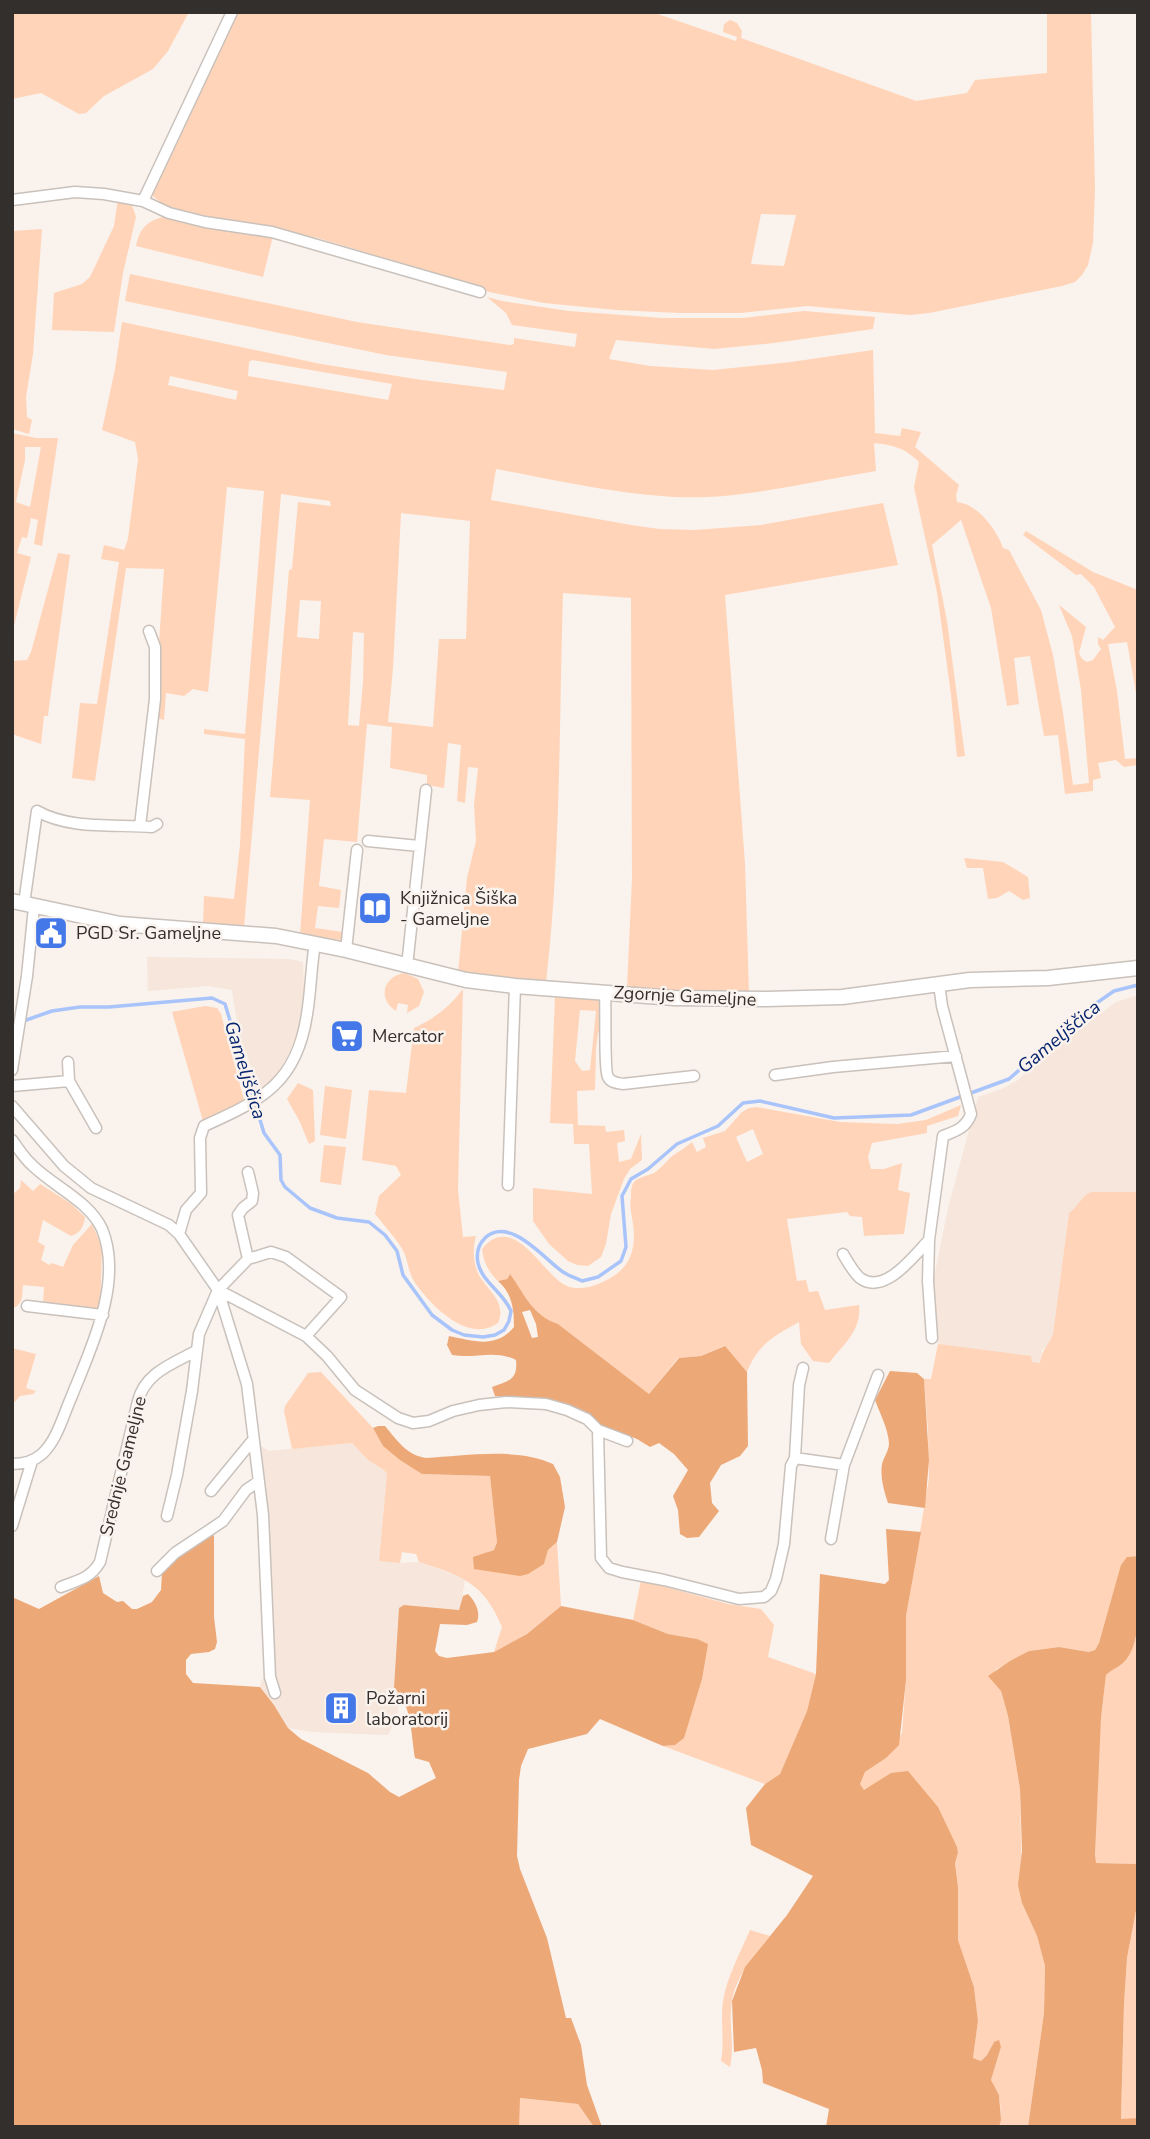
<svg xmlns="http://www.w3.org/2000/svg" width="1150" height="2139" font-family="'Nunito Sans',sans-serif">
<rect width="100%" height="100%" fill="#faf2ec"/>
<path fill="#f6e6db" d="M147,957l142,2 14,3 1,28 -6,41 -6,23 -8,15 -25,25 -12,-40 -6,-8 -9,-56 -24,-4 -60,5z
M1138,995v197h-47l-10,7 -6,10 -6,5 -16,120 -3,9 -8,7 -1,13 -6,1 -97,-20 -5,-61 15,-75 30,-111 24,-8 16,-9 14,-14 84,-64z
M352,1443l16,17 16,10 3,4 -8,87 21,2 19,-1 46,17 -5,31 -56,-5 -6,110 -10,20 -76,-3 -24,-4 -14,-23 -14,-18 7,-23 -9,-220 11,7z"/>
<path fill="#ffd4b8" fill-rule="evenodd" d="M12,12h177l-21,39 -15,18 -49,27 -18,17 -7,1 -38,-21 -29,6z
M235,12h417l84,29 1,-4 -14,-5 1,-8 6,-4 7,3 5,8 -1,7 175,63 51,-8 8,-13 72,-7v-61h44l4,177 -2,54 -5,22 -6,10 -7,7 -13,4 -133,27 -19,2 -103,-9 -66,7h-61l-64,-3 -72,-7 -55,-11 -38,-14 -133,-40 -151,-30 -14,-12v-3zM761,214l35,1 -12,51 -33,-2z
M118,199l14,6 4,12 -13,56 -9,59 -62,-2 2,-37 28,-9 8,-7 24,-51z
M167,216l106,20 -10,41 -127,-31c4,-19 12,-26 31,-30z
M42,229l-9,125 -7,43 1,20 5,3 -3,14 -17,-5v-198z
M130,274l227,48 153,23 4,-1v-6l61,9 2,-13 -65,-9 -6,-12 -19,-16 15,4 67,10 93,7h81l61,-7 71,6 -2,12 -99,14 -60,6 -98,-9 -7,19 41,7 63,4 78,-8 82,-12 2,83 25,3 2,-8 19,4 -6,15 44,38 -3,10 1,7c21,2 40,28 46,46l6,2 32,60 12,45 10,58 10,72 16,-2 -8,-93 -9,-54 -13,-31 27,22 -7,26 3,6 5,3 6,-2 8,-11 -3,-5v-7l5,3 12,-13 -21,-40 -13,-13 -5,1 -53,-40 3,-4 67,41 45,18v114l-11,-62 -19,2 9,47 8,68 13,-1v7l-14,2 -8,-7 -18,3 3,15 -8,2v11l-28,3 -7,-59 -14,1 -14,-80 -16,2 5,46 -12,2 -16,-98 -30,-88 -29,25 15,76 18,135 -8,1 -6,-62 -14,-103 -23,-105 5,-25c-14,-14 -26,-17 -45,-19l2,28c-56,9 -112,23 -169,26 -65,3 -146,-16 -211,-28l-5,31 140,25 28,4 36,1 66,-5 122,-22 15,62 -173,30 20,269 4,130 -61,-1 -61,-5 5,-110 -1,-280 -68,-5c-4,129 -2,260 -17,389l-88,-9 9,-95 9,-37 -2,-36 4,-37 -10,-1 -3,36 -8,-2 4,-56 -13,-2 -4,45 -17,-3v-10l-37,-7 2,-41 -25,-3 -10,118 -33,-3 -5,47 22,4 -2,18 -21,-2 -3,22 28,4 -2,8 -41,-5 10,-135 -40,-3 19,-227 3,-1 6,-67 33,4 -1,-5 -49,-7 -37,433 -41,-4 1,-27 30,3 6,-54 5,-106 -41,-5v-5l41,5 19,-243 -37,-4 -19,205 -15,-3 -9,7 -18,-3 -2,27 -10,-3 10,-148 -38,-1 -31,213 -23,-3 8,-75 17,1 22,-142 -18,-3 3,-14 20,5 4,-11 10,-80 -3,-17 -33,-12 13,-61 7,-47 199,42 101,16 82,10 3,-18 -121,-17 -261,-54zM252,360l140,24 -4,16 -140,-24 1,-14zM170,376l68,15 -2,9 -68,-15zM401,513l69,8 -4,118h-27l-6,88 -45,-5 5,-54zM300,600l21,1 -2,38 -22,-2zM353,632l11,1 -1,49 -4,44 -11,-1z
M12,433l24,5h22l-16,108 -8,-2 4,-24 -7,-2 -4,20 -5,-1 -5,16 14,4 -19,77zM25,447h16l-11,60 -14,-5 9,-42z
M58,553l12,2 -21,152 -1,9h-4l-3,28 -29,-10v-73l15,-1 4,-8z
M964,858l39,4 25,15 2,21 -7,2 -14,-9 -12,7 -9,1 -5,-31h-16z
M405,973l13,6 6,13 -5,14 -12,7 1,-8 -10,-2 -2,8c-19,-12 -13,-35 9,-38z
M462,990h1l-5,200 5,47 13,-1c-4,14 -3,32 6,44 10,14 24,24 16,43 -26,19 -59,-10 -75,-30 -4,-5 -10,-12 -12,-18 -5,-13 -3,-18 -12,-31 -7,-10 -16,-20 -24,-30l4,-18 22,-21 -5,-9 -34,-6 7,-70 37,3 8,-65c18,-8 36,-21 48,-38z
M555,996l42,2 4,3 1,22 -4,11 -2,14 -1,42 -18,1 1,34 27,1 1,6 18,-2 1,11 -8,2 2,19 12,-3 10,-25 1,26 -12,9 -6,10 -13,35 -5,30 -5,13 -13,9 -11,-1 -9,-4 -19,-17 -16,-23v-33l59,6 -3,-50h-15l-1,-20 -23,-1zM580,1010l16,1 -6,59 -8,1 -7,-10z
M205,1006l12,2 4,6 23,86 -41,21 -31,-109z
M298,1083l15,7 2,51 -6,3 -10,-24 -12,-21z
M325,1086l27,4 -6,49 -26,-4z
M961,1105l-3,11 -31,10v7l-55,10 -4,14 3,12h13l18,-6 -4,27 12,3 -6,41 -40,2 -2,-19 -12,-1 -3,-4 -60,7 10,62 9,-1 3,12 9,-1 7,19 34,-5c3,25 -16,40 -30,58l-16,-2 -12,-17 -2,-22c-25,14 -41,22 -52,50l-23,-26 -23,10 -23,2 -29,36 -91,-70 -14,-4 -8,-8 -27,-38 -2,5 -9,2c-10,-10 -14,-18 -16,-32 32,-39 61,27 85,37 6,3 16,2 22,1 33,-10 49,-27 44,-63 -1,-9 -4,-17 -2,-27 0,-5 0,-11 3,-15 5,-5 13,-6 20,-9 6,-4 11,-10 16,-15 6,-5 15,-10 22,-16l5,10 9,-5 -3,-9 22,-7 17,-19 7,-4 8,-1 83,15 57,2 29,-4zM753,1129l10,25 -16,8 -11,-25z
M324,1145l22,2 -5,38 -21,-3z
M21,1180l12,11 7,-7 30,19 15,14c-1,10 -5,16 -14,19l-28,-16 -5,22 7,4 -4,14 8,5 3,-2 11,4 10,-22 19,-21 10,23 -2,62 -57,-4 1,-18 -21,-2c-1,11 1,18 -11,24v-114l8,-7z
M1091,1192h47v364l-11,1 -28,86 -4,7 -6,2 -30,-5 -30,4 -34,19 13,46 12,73 2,114 15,33 8,30 -1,47 -16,114h-29c2,-9 2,-22 0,-31 -2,-6 -6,-10 -8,-16l10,-33 -7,-5 -7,13 -6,6 -8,-3 5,-37 -4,-34 -16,-47v-53l-3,-24 3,-10 -1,-6 -42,-68 -51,11 -4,-6 5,-12 21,-14 16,-25 4,-54v-63l23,-138 -1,-47 -4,-52h7l7,-35 93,12 1,6 8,1c3,-16 8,-16 13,-29l16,-121c9,-6 11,-16 22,-21z
M12,1348l24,6 -10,34 10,3 -3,3 -13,2 -8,9z
M321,1372l52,56 10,18 39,28 68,2 7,65 -3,9 -7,2 54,14 3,-2 4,-14 9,-8 4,64 -34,28 -33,18 8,-25c-19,-45 -40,-51 -83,-65l-3,-8 -14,-2 -2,11 -21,-2 8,-87 -3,-4 -16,-10 -16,-17 -60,6 -8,-38 1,-5 23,-33z
M641,1580l87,24 33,5 13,16 -6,32 48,17 -9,37 -27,63 -15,10 -102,-38 12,-1 22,-106 -29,-5 -35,-14z
M1138,1630v234l-43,-1 1,-64 5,-81 5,-43 28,-31z
M1138,1900v218l-17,2 3,-116 3,-46z
M750,1930l20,6c-16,20 -34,39 -38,65 -4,22 3,43 -2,66l-9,-6c4,-22 -1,-40 2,-60 4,-24 17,-48 27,-71z
M519,2098l59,6 16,23h-75z"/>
<path fill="#eda877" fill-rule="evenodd" d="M510,1274c15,21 23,42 48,50l91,70 30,-36 22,-2 24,-10 22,26 1,74 -8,10 -19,9 -11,18 2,20 7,8 -20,26 -12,1 -7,-4 -2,-24 -5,-14 15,-26 -14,-16 -15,-11 -9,4 -13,-8 -108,-41 -34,-2 -3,-9c17,-6 26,-7 24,-27 -22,-11 -41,-1 -64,-5l-5,-10 2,-9c25,5 47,13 65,-9 0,-18 -2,-34 -16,-46l9,-2zM530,1310l6,14 2,13 -6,1 -10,-26z
M890,1371l27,2 7,6 5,81 -4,48 -37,-5c-4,-12 -8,-26 -6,-39 2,-8 7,-13 7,-21 -1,-15 -9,-29 -14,-43z
M378,1426h7c12,14 21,29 41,32 38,-2 91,-11 127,6l7,13 5,30 -8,35 -9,8 -4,14 -16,10 -8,2 -46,-7 -1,-12 21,-7 3,-8 -7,-66 -68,-2 -22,-14 -17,-14 -10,-18z
M886,1529l35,3 -15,84v64l-7,65 -13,13 -21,14 -5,12 4,6 27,-17 17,-2 30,36 19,40 1,6 -3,10 3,24v53l16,47 4,34 -5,37 8,3 6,-6 7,-13 5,-2 2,7 -10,33 8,15 2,25 -2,7h-173l3,-18 -66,-26 -1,-13 -6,-22 -22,4 -2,-51 13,-34 42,-52 26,-39 -62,-31 -5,-37 19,-24 15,-10 27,-63 9,-37 4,-100 65,10 4,-4z
M211,1533l3,3v81l3,25 -2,7 -6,3 -18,2 -5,6v14l7,9 67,4 14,18 14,23 13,11 67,34 22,19 9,5 37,-19 -7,-16 -14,-4c-4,-23 -3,-54 -21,-70l5,-80 5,-3 55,5 4,-14 5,-2c7,7 13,18 9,28l-10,3 -27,-1 -5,27 4,5 8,2 47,-6 33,-18 34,-28 72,14 35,14 29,5 11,5 -6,35 -18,59 -9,7 -12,1 -63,-27 -13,15 -59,15 -7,17 -2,14 -2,76 3,13 27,69 19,80h5l10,27 6,40 15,42h-8l-16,-23 -58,-6 -1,29h-507v-530l27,12 60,-33 4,17 14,9 6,-1 9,8h5l15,-7 9,-12 1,-17 27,-26z
M1138,1556c0,28 7,85 -14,106 -5,5 -13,8 -18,13l-5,43 -6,137 1,8 42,1v36l-11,58 -3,46 -3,115 17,-1v9h-110l16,-114 1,-47 -8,-30 -15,-33 -4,-18 4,-34 -2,-62 -12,-73 -7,-25 -13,-15 22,-15 19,-10 30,-4 30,5 6,-2 4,-7 22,-78 6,-8z"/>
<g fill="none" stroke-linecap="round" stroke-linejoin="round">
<path stroke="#a8c4fb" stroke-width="3.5" d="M12,1025l40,-14 28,-4h29l103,-9 13,6 39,129 16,22 1,25 4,7 25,21 27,10 32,4 16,13 12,16 6,24 29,40 20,15 12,5 19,2 12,-2 9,-5 5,-9 2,-10c-7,-18 -29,-29 -33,-48 -2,-10 0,-18 7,-25 25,-23 60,22 78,34 6,4 13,6 19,9l16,-4 23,-16 5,-14 -4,-51 9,-17 17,-10 29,-25 41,-18 25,-23 17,-2 74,17 77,-3 98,-36 82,-72 23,-16 24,-6"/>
<g stroke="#c9c1bb" stroke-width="13">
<path id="street" d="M12,200l63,-8 29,2 39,7 26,12 36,9 67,10 208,60
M143,201l89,-189
M140,826l15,-127v-52l-6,-16
M368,841l51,5
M24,904l13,-93c33,19 79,13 115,16l5,-3
M346,950l11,-100
M407,966l19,-176
M605,992c1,15 -1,78 3,85 3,6 10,6 15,7l71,-8
M68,1062l1,19 27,47
M12,1070l15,-94 7,-69
M775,1075l58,-8 123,-11
M12,1086l57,-5
M12,1106l52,60 27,22 78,37 10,9 39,56 29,94 16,131 7,162 5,16
M12,1140c6,8 12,18 20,25 21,21 57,36 70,64 22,53 -12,121 -31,169 -8,18 -14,42 -29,56 -9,8 -19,10 -30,10
M248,1172l5,21 -1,8 -9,7 -5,7 10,44
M508,1185l7,-199
M179,1234l7,-24 15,-17 -1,-55 4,-12c58,-26 93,-43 103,-112 4,-24 4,-47 8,-71
M843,1254c5,8 10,18 17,24 24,18 54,-22 69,-38
M218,1290l88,46 21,20 28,34 43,28 15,5 16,-2 24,-10 26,-6 27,-3 40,2 21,6 20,9 11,11 29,11
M27,1306l76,9
M932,1338l-4,-57 1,-41 14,-104c13,-5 23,-8 28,-22l-29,-108 -3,-22
M598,1430l3,128 8,10 13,4 42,8 75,19 25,-2 7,-6 5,-12 8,-35 7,-78 4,-8 4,-73 4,-17
M795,1458l49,7 34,-90
M211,1491l42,-51
M167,1516l10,-41 15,-84 7,-57 19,-44 30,-31 23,-7 15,5 55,40 -35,39
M12,1526l20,-65
M831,1539l13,-74
M157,1571l18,-18 48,-32 23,-31 13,-9
M61,1587c17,-7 29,-8 39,-25l38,-161c7,-28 34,-37 58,-50"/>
</g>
<g stroke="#c9c1bb" stroke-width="17">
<path id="secondary" d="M12,901l108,23 156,12 70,14 120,30 49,6 159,12 92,1 76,-2 128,-17 78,-2 90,-10"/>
</g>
<use href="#street" stroke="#fff" stroke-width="10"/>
<use href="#secondary" stroke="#fff" stroke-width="14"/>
</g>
<defs>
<g id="library-square" transform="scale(1.75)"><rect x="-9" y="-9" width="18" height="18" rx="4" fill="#4478e9" stroke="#faf2ec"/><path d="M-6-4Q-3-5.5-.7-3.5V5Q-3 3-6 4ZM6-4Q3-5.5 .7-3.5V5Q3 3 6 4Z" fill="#fff"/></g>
<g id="civic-square" transform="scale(1.75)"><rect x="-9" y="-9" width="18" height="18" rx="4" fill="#4478e9" stroke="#faf2ec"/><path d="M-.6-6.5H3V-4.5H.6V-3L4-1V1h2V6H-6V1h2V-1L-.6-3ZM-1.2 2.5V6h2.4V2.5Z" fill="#fff"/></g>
<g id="supermarket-square" transform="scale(1.75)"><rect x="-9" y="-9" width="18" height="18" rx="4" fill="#4478e9" stroke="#faf2ec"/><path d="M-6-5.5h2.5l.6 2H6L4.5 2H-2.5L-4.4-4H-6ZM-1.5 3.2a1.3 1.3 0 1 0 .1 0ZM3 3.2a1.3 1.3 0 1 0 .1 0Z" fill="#fff"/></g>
<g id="building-square" transform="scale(1.75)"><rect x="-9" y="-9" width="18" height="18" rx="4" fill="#4478e9" stroke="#faf2ec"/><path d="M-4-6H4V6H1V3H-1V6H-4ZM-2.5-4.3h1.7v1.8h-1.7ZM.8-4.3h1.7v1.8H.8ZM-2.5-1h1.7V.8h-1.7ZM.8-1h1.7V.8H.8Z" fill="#fff"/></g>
</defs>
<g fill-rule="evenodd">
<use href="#library-square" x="375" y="908"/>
<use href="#civic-square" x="51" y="933"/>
<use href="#supermarket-square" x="347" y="1036"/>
<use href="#building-square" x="341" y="1708"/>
</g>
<g text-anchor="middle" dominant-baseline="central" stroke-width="5" stroke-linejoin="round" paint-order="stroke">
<g font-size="18" fill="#332f2d" stroke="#faf2ec" text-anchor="start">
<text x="400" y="898">Knjižnica Šiška<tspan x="400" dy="21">- Gameljne</tspan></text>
<text x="76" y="933">PGD Sr. Gameljne</text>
<text x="372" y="1036">Mercator</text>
<text x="366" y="1698">Požarni<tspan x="366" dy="21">laboratorij</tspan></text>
</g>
<g font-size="18" fill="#332f2d" stroke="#faf2ec">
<text transform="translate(685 996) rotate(3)">Zgornje Gameljne</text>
<text transform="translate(123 1466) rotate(-76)">Srednje Gameljne</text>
</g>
<g font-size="19" font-style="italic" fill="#06256f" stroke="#faf2ec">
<text transform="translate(1059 1037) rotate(-40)">Gameljščica</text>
<text transform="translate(245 1070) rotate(73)">Gameljščica</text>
</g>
</g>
<rect width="1150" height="2139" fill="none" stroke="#332f2d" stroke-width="28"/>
</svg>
